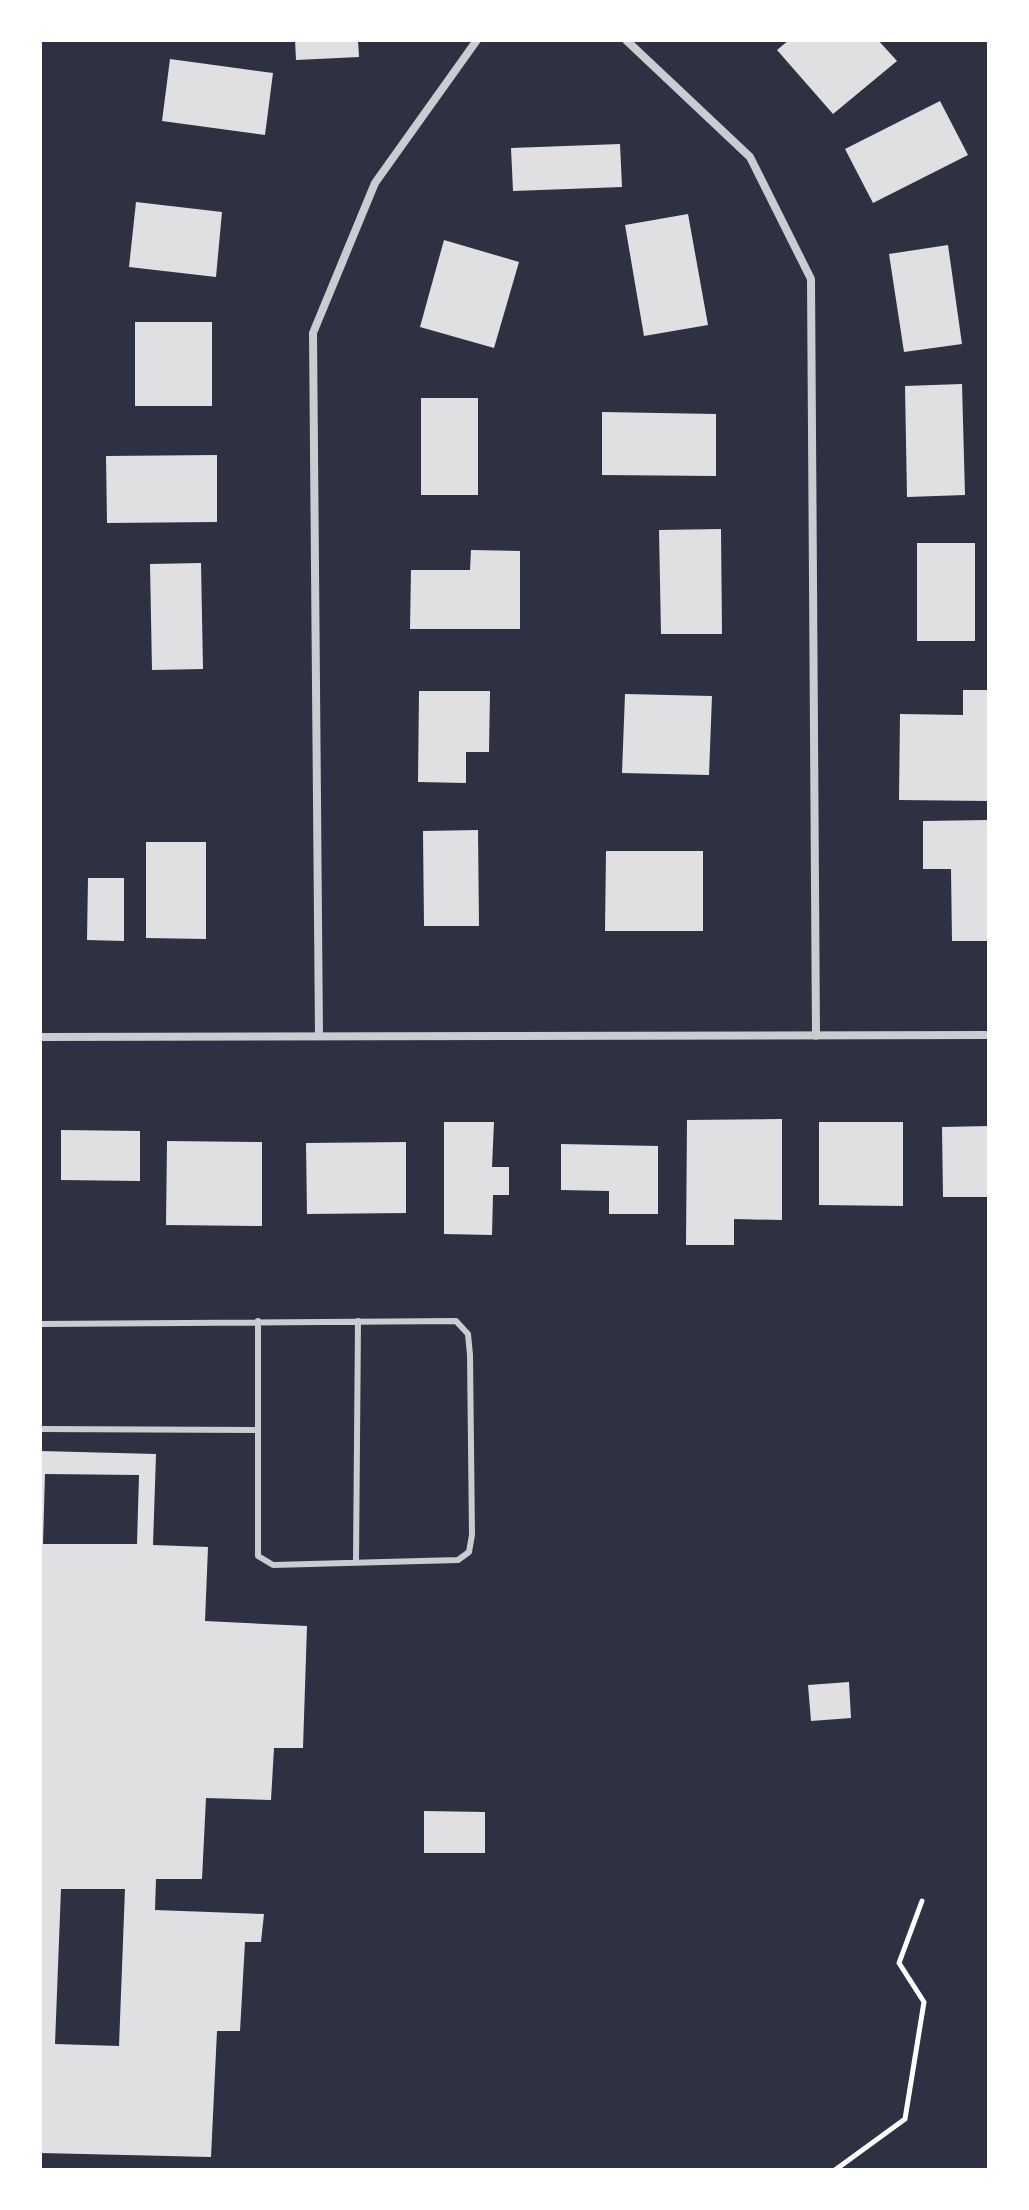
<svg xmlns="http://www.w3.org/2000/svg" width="1029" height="2210" font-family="'Nunito Sans',sans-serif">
<rect width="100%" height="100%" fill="#2d3142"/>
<path fill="#e0e0e3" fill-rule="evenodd" d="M295,40h63l1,17 -63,3z
M789,40h89l19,21 -64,53 -56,-64z
M170,59l103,14 -8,62 -103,-14z
M940,101l28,54 -95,48 -28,-54z
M620,144l2,43 -109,4 -2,-43z
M136,202l86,10 -6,65 -87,-10z
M688,214l20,111 -64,11 -19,-111z
M444,240l75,22 -25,86 -74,-21z
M948,245l14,99 -58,8 -15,-98z
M135,322h77v84h-77z
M962,384l3,111 -58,2 -2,-111z
M421,398h57v97h-57z
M602,412l114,2v62l-114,-1z
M217,455v67l-110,1 -1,-67z
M721,529l1,105h-61l-2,-104z
M917,543h58v98h-58z
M471,550l49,1v78h-110l1,-59h59z
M201,563l2,106 -51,1 -2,-106z
M963,690h26v111l-90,-1 1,-86 63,1z
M419,691h71l-1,61h-23v31l-48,-1z
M625,694l87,2 -3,79 -87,-2z
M989,820v121h-37l-1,-72h-28v-48z
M478,830l1,96h-55l-1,-95z
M146,842h60v97l-60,-1z
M606,851h97v80h-98z
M88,878h36v63l-37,-1z
M782,1119v101l-48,-1v26h-48l1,-125z
M444,1122h50l-2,45h17v28h-16l-1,40 -48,-1z
M819,1122h84v84l-84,-1z
M989,1126v71h-46l-1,-70z
M61,1130l79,1v50l-79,-1z
M167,1141l95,1v84l-96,-1z
M406,1142v71l-99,1 -1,-71z
M561,1144l97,2v68h-49v-23l-48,-1z
M40,1451l116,3 -3,91 55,2 -3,74 102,5 -4,122h-29l-3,52 -65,-2 -4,81h-46l-1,31 109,4 -3,28h-16l-5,89h-23l-6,126 -171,-4zM45,1474l94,1 -2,69h-94zM61,1889h64l-6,157 -64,-2z
M849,1682l2,36 -40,3 -3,-36z
M424,1811l61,1v41h-61z"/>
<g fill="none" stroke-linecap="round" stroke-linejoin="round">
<path stroke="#fff" stroke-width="5" d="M835,2170l70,-51 19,-117 -25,-39 23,-62"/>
<path stroke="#caccd0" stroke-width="6" d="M40,1324l416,-3 12,13 2,21 2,180 -3,17 -11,8 -185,5 -15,-9v-126l-218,-1
M258,1430v-109
M356,1562l2,-241"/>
<path stroke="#caccd0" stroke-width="8" d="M626,40l124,117 61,122 5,757
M319,1036l-6,-703 62,-150 102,-143
M40,1037l949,-2"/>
</g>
<rect width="1029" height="2210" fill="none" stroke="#ffffff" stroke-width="84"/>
</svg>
